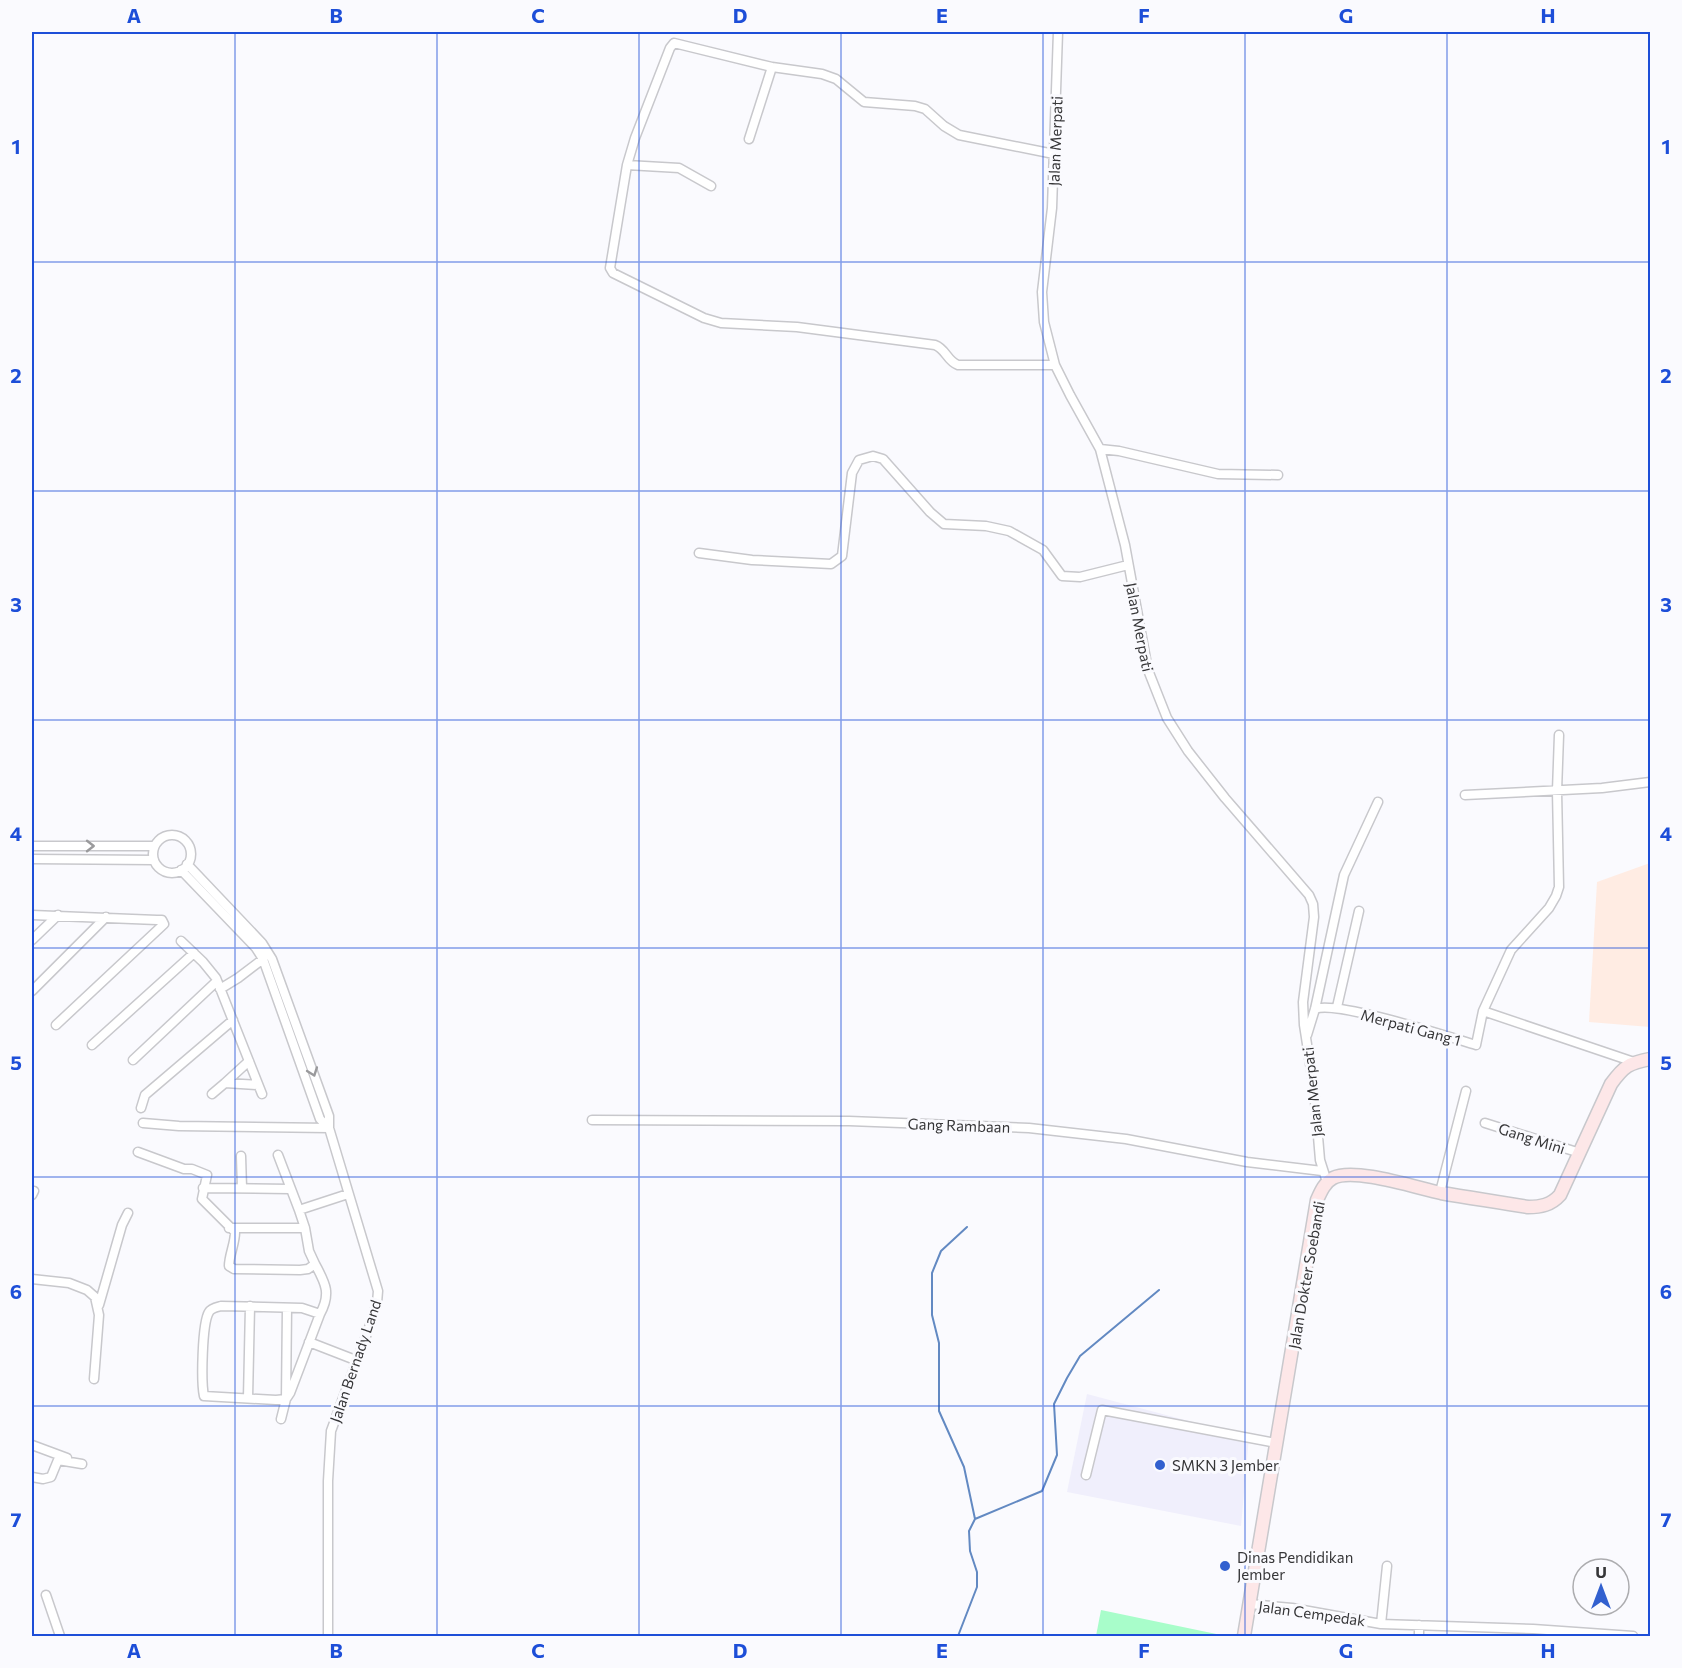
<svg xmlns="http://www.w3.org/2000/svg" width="1682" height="1668" font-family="Commissioner,sans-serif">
<rect width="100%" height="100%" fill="#fafafe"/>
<path fill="#ffece3" d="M1650,863v164l-61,-5 8,-140z"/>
<path fill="#f0effc" d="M1087,1394l162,43 -8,89 -174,-34z"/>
<path fill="#a8fdca" d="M1101,1610l125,26h-130z"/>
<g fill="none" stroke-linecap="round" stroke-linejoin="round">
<path stroke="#6289c2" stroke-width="2" d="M975,1519l67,-28 15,-36 -3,-51 13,-26 13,-22 79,-66
M958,1636l19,-49v-15l-7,-21 -1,-20 6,-12 -11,-52 -25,-56v-68l-7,-28v-42l9,-22 26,-24"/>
<g stroke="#c8c8cc" stroke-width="11">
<path id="street" d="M1058,32l-6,176 -10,84 2,30 11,43 15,30 30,54 25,96 23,125 19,48 21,33 37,47 84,97 4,9 1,13 -11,85 1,23 10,64 6,71 7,22
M749,139l23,-72
M1054,154l-95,-19 -15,-9 -19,-17 -10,-3 -51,-4 -28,-23 -14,-5 -50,-7 -98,-24 -4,5 -35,90 -8,27 -17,103 3,5 91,45 17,5 76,4 138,18c11,4 12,16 23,20h97
M627,165l52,3 32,18
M1100,449l19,2 99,23 60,1
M699,553l53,7 79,4 11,-8 10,-83 7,-13 14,-4 10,3 47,53 14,12 42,2 23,5 34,19 19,26 18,1 48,-12
M1465,795l137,-7 48,-6
M153 854a19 19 0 1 1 38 0a19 19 0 1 1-38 0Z
M32,846h122
M32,859l122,1
M187,864l75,79 10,16 57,157v12l49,163 -1,12 -7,22 -39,106 -3,50v155
M181,870l75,78 7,11 57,160 9,9
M32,915l125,5h5l2,4 -108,101
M32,940l26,-25
M181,941l22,21 13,16 46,116
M220,989l18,-11 25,-19
M32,991l74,-74
M1337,1007l22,-96
M1315,1009c21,-9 134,28 161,36l7,-34 28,-61 38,-42 7,-12 3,-9 -2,-96 2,-56
M1483,1011l151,51
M1307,1035l8,-26 29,-134 34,-73
M92,1045l102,-92
M133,1060l84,-79
M249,1061l-24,22 33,2
M212,1094l13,-11
M141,1108l4,-13 88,-75
M592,1120l257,1 180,7 97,11 121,23 75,9
M143,1123l36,3 150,2
M1485,1123l95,30
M138,1152l46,17h8l15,6 -5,24 33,33c0,12 -6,23 -6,34l5,3 66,1 8,-1 7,-5 -6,-13 -4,-23 -6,-18
M278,1155l21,55 49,-16
M241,1156l1,32
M203,1188l87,1
M1440,1192l26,-101
M32,1195l2,-4
M229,1228h76
M315,1264c11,20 16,30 5,50
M32,1279l37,4 18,7 8,7 4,18 -5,64
M99,1305l23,-80 6,-12
M221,1306l81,2 18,6 -30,79 -4,6 -10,1 -72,-4c-3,-14 -2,-73 5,-84 2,-4 8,-5 12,-6z
M309,1342l49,19
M248,1398l2,-92
M281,1419l5,-20 1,-91
M32,1445l35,13
M1086,1475l16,-65 174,33
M32,1477l11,2 8,-2 7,-17 24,4
M46,1595l14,41
M1250,1604l42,4 89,16 152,5 100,7
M1381,1624l6,-58
M1419,1636v-11"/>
</g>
<g stroke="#c8c8cc" stroke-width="15">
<path id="secondary" d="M1244,1636l73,-436c4,-9 8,-18 16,-22 21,-11 84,10 108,15 29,5 58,9 87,14 13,0 23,-2 32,-12l51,-111c13,-18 18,-21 39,-25"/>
</g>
<use href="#street" stroke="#fff" stroke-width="8"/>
<use href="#secondary" stroke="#fde7e8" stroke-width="12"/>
</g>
<defs><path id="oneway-chevron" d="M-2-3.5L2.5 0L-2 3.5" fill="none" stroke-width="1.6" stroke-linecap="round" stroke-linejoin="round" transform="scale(1.5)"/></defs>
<g stroke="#9a9a9c">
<use href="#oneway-chevron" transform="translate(90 846)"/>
<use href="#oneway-chevron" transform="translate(313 1072) rotate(70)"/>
</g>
<path fill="none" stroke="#1d4ed8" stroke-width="1.5" stroke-opacity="0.55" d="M235,32v1604M437,32v1604M639,32v1604M841,32v1604M1043,32v1604M1245,32v1604M1447,32v1604M32,262h1618M32,491h1618M32,720h1618M32,948h1618M32,1177h1618M32,1406h1618"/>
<g fill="#3260cf" stroke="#fafafe" stroke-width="2">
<circle cx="1160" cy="1465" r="6"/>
<circle cx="1225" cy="1566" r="6"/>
</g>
<g text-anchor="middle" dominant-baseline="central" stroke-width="6" stroke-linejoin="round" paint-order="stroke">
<g font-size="15" fill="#363638" stroke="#fafafe">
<text transform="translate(1055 141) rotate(-88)">Jalan Merpati</text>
<text transform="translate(1140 627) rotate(79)">Jalan Merpati</text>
<text transform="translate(1411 1027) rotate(15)">Merpati Gang 1</text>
<text transform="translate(1312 1092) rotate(-96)">Jalan Merpati</text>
<text transform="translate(959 1125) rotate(2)">Gang Rambaan</text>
<text transform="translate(1532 1138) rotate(18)">Gang Mini</text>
<text transform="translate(1306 1275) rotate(-80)">Jalan Dokter Soebandi</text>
<text transform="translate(355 1361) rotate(-71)">Jalan Bernady Land</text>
<text transform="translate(1312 1613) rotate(8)">Jalan Cempedak</text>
</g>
<g font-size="15" fill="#363638" stroke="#fafafe" text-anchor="start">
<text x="1172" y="1465">SMKN 3 Jember</text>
<text x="1237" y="1557">Dinas Pendidikan<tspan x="1237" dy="17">Jember</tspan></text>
</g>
</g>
<rect width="1682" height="1668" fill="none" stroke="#fafafe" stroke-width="66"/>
<g transform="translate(1601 1587)"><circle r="28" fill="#fafafe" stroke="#acacaf" stroke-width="1.5"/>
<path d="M0-4.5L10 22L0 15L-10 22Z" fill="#3260cf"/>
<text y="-9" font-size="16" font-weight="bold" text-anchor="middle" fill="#363638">U</text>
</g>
<rect x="33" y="33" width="1616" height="1602" fill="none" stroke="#1d4ed8" stroke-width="2"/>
<g font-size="20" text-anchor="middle" font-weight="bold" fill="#1d4ed8">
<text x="134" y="23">A</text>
<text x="336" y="23">B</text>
<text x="538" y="23">C</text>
<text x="740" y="23">D</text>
<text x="942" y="23">E</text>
<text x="1144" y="23">F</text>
<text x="1346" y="23">G</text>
<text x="1548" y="23">H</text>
<text x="16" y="154">1</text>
<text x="1666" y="154">1</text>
<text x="16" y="383">2</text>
<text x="1666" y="383">2</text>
<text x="16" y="612">3</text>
<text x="1666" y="612">3</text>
<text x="16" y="841">4</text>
<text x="1666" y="841">4</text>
<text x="16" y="1070">5</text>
<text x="1666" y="1070">5</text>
<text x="16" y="1299">6</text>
<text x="1666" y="1299">6</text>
<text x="16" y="1527">7</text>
<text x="1666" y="1527">7</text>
<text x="134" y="1658">A</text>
<text x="336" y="1658">B</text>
<text x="538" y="1658">C</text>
<text x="740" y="1658">D</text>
<text x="942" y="1658">E</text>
<text x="1144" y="1658">F</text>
<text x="1346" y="1658">G</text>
<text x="1548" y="1658">H</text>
</g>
</svg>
